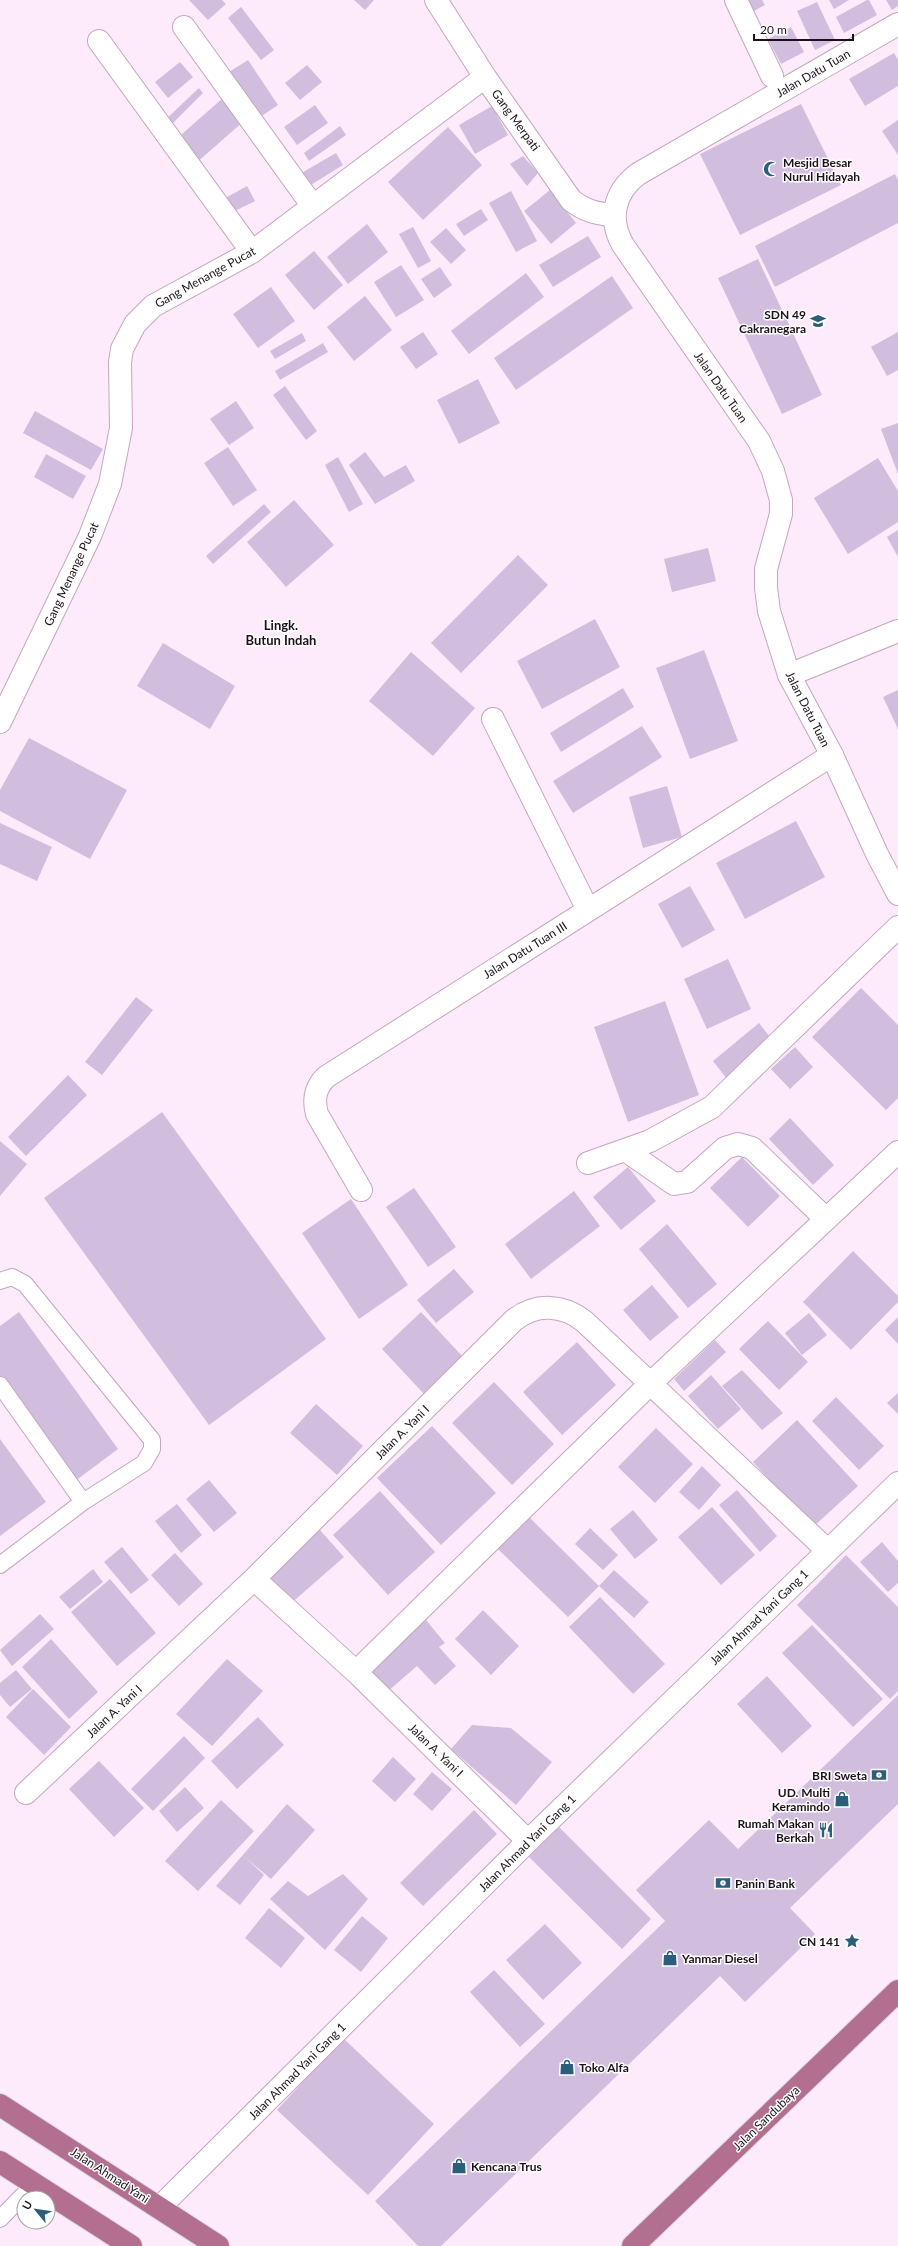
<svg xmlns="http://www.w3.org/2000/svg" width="898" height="2246" font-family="Lato,sans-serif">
<rect width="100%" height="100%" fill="#fdeafa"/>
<path fill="#d1bede" d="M189,0h33l4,4 -18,16z
M354,0h20l-9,10z
M746,0h16l3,5 -13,7z
M829,0h20l-15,9z
M867,0h2l8,15 -33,18 -8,-16z
M886,0h12v6l-6,4z
M817,2l18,38 -20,10 -18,-39z
M241,7l33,43 -13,10 -33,-42z
M791,27l13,25 -23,12 -13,-25z
M894,53l4,7v26l-33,20 -16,-27z
M248,60l30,45 -18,12 -31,-45z
M180,62l13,15 -25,21 -13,-16z
M307,65l15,17 -22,18 -15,-17z
M199,88l4,5 -34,34 -5,-6z
M223,98l21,23 -49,43 -21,-23z
M801,104l40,81 -101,50 -40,-81z
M315,105l13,18 -31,22 -13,-18z
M492,106l16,29 -33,19 -16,-29z
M898,120v35l-16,-24z
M340,126l6,9 -37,26 -5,-8z
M448,127l34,38 -59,55 -35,-38z
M336,153l7,12 -37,23 -8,-13z
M523,156l15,17 -11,13 -17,-22z
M895,174l3,6v43l-123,64 -20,-41z
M247,186l8,15 -28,14 -7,-14z
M550,190l26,33 -25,21 -27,-33z
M511,191l26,50 -21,11 -27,-49z
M481,209l7,11 -24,16 -8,-12z
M367,224l21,28 -40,32 -21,-27z
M413,227l18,34 -13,7 -19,-34z
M446,228l20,22 -15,14 -21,-22z
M588,236l13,21 -48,30 -14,-22z
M314,251l29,34 -29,25 -29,-35z
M758,259l64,136 -40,19 -64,-136z
M401,265l23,35 -28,17 -22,-35z
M440,267l12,18 -18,13 -13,-19z
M526,273l18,24 -75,57 -18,-23z
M612,276l21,32 -117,82 -22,-32z
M271,287l24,34 -37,27 -25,-34z
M365,296l27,34 -38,31 -27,-34z
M423,332l15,22 -22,15 -16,-22z
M898,332v38l-11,6 -16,-29z
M302,333l4,8 -31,18 -5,-8z
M323,343l5,9 -48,28 -5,-9z
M478,379l22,44 -41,21 -22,-44z
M285,386l32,45 -11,9 -33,-45z
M236,401l18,27 -25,17 -19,-26z
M35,411l68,38 -12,21 -68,-37z
M898,423v51l-17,-45z
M228,447l29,43 -24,16 -29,-43z
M365,452l19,25 22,-12 9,16 -40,23 -26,-39z
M46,454l40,22 -13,23 -39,-22z
M338,457l25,47 -14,8 -24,-47z
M878,458l20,33v31l-50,32 -34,-56z
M294,500l40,45 -48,42 -39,-45z
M264,504l7,8 -58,52 -7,-8z
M898,530v27l-11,-20z
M708,548l8,33 -44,11 -8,-33z
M518,555l30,30 -87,88 -30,-30z
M595,619l25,48 -78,42 -25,-48z
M163,643l72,43 -25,43 -73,-43z
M704,650l34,91 -48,18 -34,-91z
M411,652l64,56 -42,48 -64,-55z
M623,688l11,19 -73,45 -11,-19z
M898,690v39l-15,-32z
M642,726l20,31 -89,56 -20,-32z
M29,738l98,52 -37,69 -90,-48v-21z
M667,786l15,51 -39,11 -14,-51z
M796,821l29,56 -80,42 -29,-56z
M0,823l52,24 -15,34 -37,-17z
M690,886l25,44 -33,18 -24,-44z
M728,959l23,50 -44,20 -23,-50z
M861,988l37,37v73l-12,12 -74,-73z
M136,997l17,13 -51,65 -17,-13z
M665,1001l34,94 -71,27 -34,-95z
M759,1023l14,18 -46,38 -14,-18z
M795,1047l18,20 -23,22 -19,-20z
M68,1075l19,20 -61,61 -18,-19z
M162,1112l164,227 -117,86 -165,-227z
M790,1118l44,47 -21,20 -44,-46z
M0,1141l27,23 -27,32z
M742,1157l38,39 -32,31 -38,-39z
M628,1167l28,34 -35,29 -28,-33z
M414,1188l42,59 -28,20 -42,-60z
M574,1191l26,35 -69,53 -26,-35z
M351,1199l57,86 -49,34 -57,-86z
M667,1224l50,60 -29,24 -49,-59z
M853,1251l45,45v6l-47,48 -48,-48z
M454,1269l20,23 -38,31 -19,-23z
M652,1285l27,32 -29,24 -27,-31z
M19,1312l99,137 -43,32 -75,-104v-51z
M421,1312l43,46 -40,36 -42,-45z
M809,1313l18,22 -25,20 -17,-22z
M898,1317v27l-13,-14z
M768,1321l40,41 -29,28 -40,-41z
M715,1340l11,12 -42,39 -10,-12z
M577,1342l39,43 -54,50 -39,-43z
M742,1370l41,43 -21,17 -40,-44z
M711,1375l30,34 -23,20 -30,-33z
M494,1382l60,62 -42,41 -60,-62z
M898,1393v21l-11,-11z
M836,1397l48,49 -25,24 -47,-49z
M316,1404l47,42 -26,29 -47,-42z
M797,1420l61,66 -45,41 -60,-65z
M432,1426l64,67 -55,52 -64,-67z
M656,1428l37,36 -38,39 -37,-36z
M0,1439l46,63 -46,34z
M702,1466l19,19 -22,25 -20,-18z
M209,1480l28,33 -23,19 -28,-33z
M737,1490l40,46 -17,16 -41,-47z
M380,1491l55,61 -47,43 -55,-60z
M177,1504l25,31 -21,18 -26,-32z
M712,1507l43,48 -34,30 -43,-48z
M633,1510l25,30 -23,19 -25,-30z
M529,1517l70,69 -31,31 -70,-68z
M590,1528l28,27 -15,15 -28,-26z
M320,1530l24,27 -56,49 -23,-27z
M882,1542l16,19v22l-10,9 -28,-30z
M122,1547l27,33 -18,14 -27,-32z
M175,1553l28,31 -24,22 -28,-31z
M846,1555l52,52v84l-8,8 -93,-94z
M93,1569l10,13 -33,27 -11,-12z
M614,1570l35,32 -15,16 -35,-32z
M110,1579l46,54 -39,33 -46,-54z
M600,1597l65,67 -32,30 -64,-67z
M483,1610l36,36 -28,29 -36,-36z
M40,1614l14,15 -42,37 -12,-16z
M426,1620l19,23 -6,4 17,19 -21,19 -18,-19 -30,26 -18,-21z
M812,1625l71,74 -30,28 -71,-74z
M51,1639l47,53 -29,27 -47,-52z
M227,1659l36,32 -51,55 -36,-32z
M16,1670l16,19 -22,18 -10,-12v-12z
M767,1676l45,50 -30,27 -45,-49z
M33,1689l38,38 -27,28 -38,-38z
M898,1695v109l-108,104 25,26 -70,68 -25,-26 -279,270h-23l-43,-45 290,-280 -29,-31 73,-70 29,29z
M258,1717l26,28 -47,44 -26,-28z
M472,1725l39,3 41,34 -36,43 -65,-56z
M184,1736l21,22 -52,53 -22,-22z
M393,1757l23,22 -21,23 -23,-21z
M99,1761l45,47 -30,29 -45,-48z
M432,1772l20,17 -20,22 -19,-17z
M185,1787l19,21 -27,24 -18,-21z
M221,1800l33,31 -56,60 -33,-30z
M287,1804l28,26 -44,49 -25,-21 18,17 -24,30 -24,-19z
M474,1810l23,24 -74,72 -23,-23z
M559,1827l92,92 -29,30 -93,-92z
M343,1874l25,25 -43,51 -55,-51 18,-18 20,15z
M269,1908l36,30 -24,30 -36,-30z
M362,1916l26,22 -27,34 -27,-22z
M545,1924l37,39 -39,37 -37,-40z
M494,1970l51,54 -25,23 -50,-55z
M343,2038l91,86 -66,71 -91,-85z"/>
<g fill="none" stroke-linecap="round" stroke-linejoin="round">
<g stroke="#c3a6bf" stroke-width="18">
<path id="lane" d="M0,1281l12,-4 13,7 127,156v9l-8,14 -61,39 -83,63
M0,1385l83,117
M0,2219l34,-35"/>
</g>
<g stroke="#c3a6bf" stroke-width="24">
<path id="street" d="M436,0l49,77 86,123c14,11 26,14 43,15
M736,0l36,76
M184,27l128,178
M99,41l153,211
M789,675l109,-44
M493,719l95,191
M0,722l90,-186 20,-52 11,-56 -1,-66 2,-13 13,-25 18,-18 99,-54 233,-175
M625,1150l49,34 13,-2 38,-34 13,-4 14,4 74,71
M588,1163l62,-22 62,-34 186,-180
M361,1190l-44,-76c-4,-15 -2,-26 9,-37l506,-322
M254,1579l102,93 172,169
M356,1672l295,-289 247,-231
M26,1793l228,-214 260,-259c22,-17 49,-16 71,2l242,228
M160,2207l368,-366 370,-358"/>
</g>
<g stroke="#c3a6bf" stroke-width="24">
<path id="secondary" d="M898,24l-260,150c-24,18 -30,45 -15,71l136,196 14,30 8,29v14l-15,55v19l3,23 20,64 43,80 45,99 21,40"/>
</g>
<g stroke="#dbd9da" stroke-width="24">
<path id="highway" d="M0,2105l218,141
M0,2162l131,84
M633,2246l265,-255"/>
</g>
<use href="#lane" stroke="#fff" stroke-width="16"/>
<use href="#street" stroke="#fff" stroke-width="22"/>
<use href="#secondary" stroke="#fff" stroke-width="22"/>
<use href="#highway" stroke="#b26f90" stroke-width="22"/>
</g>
<defs>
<g id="mosque-bare" transform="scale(1.2)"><path d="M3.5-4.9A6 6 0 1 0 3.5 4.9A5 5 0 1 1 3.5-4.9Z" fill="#2b5e7b" stroke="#fff" stroke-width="2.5" paint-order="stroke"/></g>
<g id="school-bare" transform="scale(1.2)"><path d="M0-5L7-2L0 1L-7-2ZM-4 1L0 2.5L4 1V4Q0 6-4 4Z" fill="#2b5e7b" stroke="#fff" stroke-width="2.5" paint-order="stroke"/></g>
<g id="bank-bare" transform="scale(1.2)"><path d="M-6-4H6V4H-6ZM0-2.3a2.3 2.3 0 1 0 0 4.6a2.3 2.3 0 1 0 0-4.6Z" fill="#2b5e7b" stroke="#fff" stroke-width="2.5" paint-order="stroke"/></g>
<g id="shop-bare" transform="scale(1.2)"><path d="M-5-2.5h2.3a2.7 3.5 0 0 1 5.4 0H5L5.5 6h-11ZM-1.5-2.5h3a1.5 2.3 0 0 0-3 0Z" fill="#2b5e7b" stroke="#fff" stroke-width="2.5" paint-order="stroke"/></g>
<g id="restaurant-bare" transform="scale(1.2)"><path d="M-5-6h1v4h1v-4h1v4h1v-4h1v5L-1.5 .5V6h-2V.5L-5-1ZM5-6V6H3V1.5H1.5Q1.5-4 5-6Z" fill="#2b5e7b" stroke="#fff" stroke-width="2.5" paint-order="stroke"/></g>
<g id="sight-bare" transform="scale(1.2)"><path d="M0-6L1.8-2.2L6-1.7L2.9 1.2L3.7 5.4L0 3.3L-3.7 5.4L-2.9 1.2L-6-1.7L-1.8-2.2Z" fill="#2b5e7b" stroke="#fff" stroke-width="2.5" paint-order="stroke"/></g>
</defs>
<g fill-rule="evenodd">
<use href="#mosque-bare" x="771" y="169"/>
<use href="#school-bare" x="818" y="321"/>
<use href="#bank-bare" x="879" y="1775"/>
<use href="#shop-bare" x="842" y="1799"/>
<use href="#restaurant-bare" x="826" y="1830"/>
<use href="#bank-bare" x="723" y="1883"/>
<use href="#sight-bare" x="852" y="1941"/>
<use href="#shop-bare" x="670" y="1958"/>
<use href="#shop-bare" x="567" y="2067"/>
<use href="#shop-bare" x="459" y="2166"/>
</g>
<g text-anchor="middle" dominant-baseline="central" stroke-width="3" stroke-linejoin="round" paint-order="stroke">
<g font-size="12" fill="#1b1019" stroke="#fff">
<text transform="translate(813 73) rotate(-30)">Jalan Datu Tuan</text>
<text transform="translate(516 120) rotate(54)">Gang Merpati</text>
<text transform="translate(205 277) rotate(-29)">Gang Menange Pucat</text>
<text transform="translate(721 387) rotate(55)">Jalan Datu Tuan</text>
<text transform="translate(71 574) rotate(-65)">Gang Menange Pucat</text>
<text transform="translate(808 709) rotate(63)">Jalan Datu Tuan</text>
<text transform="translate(525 950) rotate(-32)">Jalan Datu Tuan III</text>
<text transform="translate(402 1432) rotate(-45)">Jalan A. Yani I</text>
<text transform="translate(759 1617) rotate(-44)">Jalan Ahmad Yani Gang 1</text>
<text transform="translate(114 1711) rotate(-43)">Jalan A. Yani I</text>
<text transform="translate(436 1750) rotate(44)">Jalan A. Yani I</text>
<text transform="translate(527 1843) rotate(-45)">Jalan Ahmad Yani Gang 1</text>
<text transform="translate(297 2071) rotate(-45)">Jalan Ahmad Yani Gang 1</text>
<text transform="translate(766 2118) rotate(-44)">Jalan Sandubaya</text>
<text transform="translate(110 2175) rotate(33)">Jalan Ahmad Yani</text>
</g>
<g font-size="12" font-weight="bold" fill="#1b1019" stroke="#fff" text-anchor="start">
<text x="783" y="162">Mesjid Besar<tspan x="783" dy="14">Nurul Hidayah</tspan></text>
<text x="806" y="314" text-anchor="end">SDN 49<tspan x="806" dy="14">Cakranegara</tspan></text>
<text x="867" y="1775" text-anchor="end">BRI Sweta</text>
<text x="830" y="1792" text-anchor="end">UD. Multi<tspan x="830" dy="14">Keramindo</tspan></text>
<text x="814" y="1823" text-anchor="end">Rumah Makan<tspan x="814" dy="14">Berkah</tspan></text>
<text x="735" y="1883">Panin Bank</text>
<text x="840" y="1941" text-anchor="end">CN 141</text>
<text x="682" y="1958">Yanmar Diesel</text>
<text x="579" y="2067">Toko Alfa</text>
<text x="471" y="2166">Kencana Trus</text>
</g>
<g font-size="13" font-weight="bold" fill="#1b1019" stroke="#fff">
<text x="281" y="625">Lingk.<tspan x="281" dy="15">Butun Indah</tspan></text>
</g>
</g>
<g transform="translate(36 2210) rotate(299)"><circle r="19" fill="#ffffff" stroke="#a49fa3"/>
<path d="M0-3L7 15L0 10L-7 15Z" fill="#2b5e7b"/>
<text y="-6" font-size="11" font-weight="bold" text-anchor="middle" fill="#1b1019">U</text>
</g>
<path d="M754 34v6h99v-6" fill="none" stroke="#1b1019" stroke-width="2"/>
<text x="760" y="34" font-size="12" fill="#1b1019" stroke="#ffffff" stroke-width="3" paint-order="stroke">20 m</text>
</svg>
